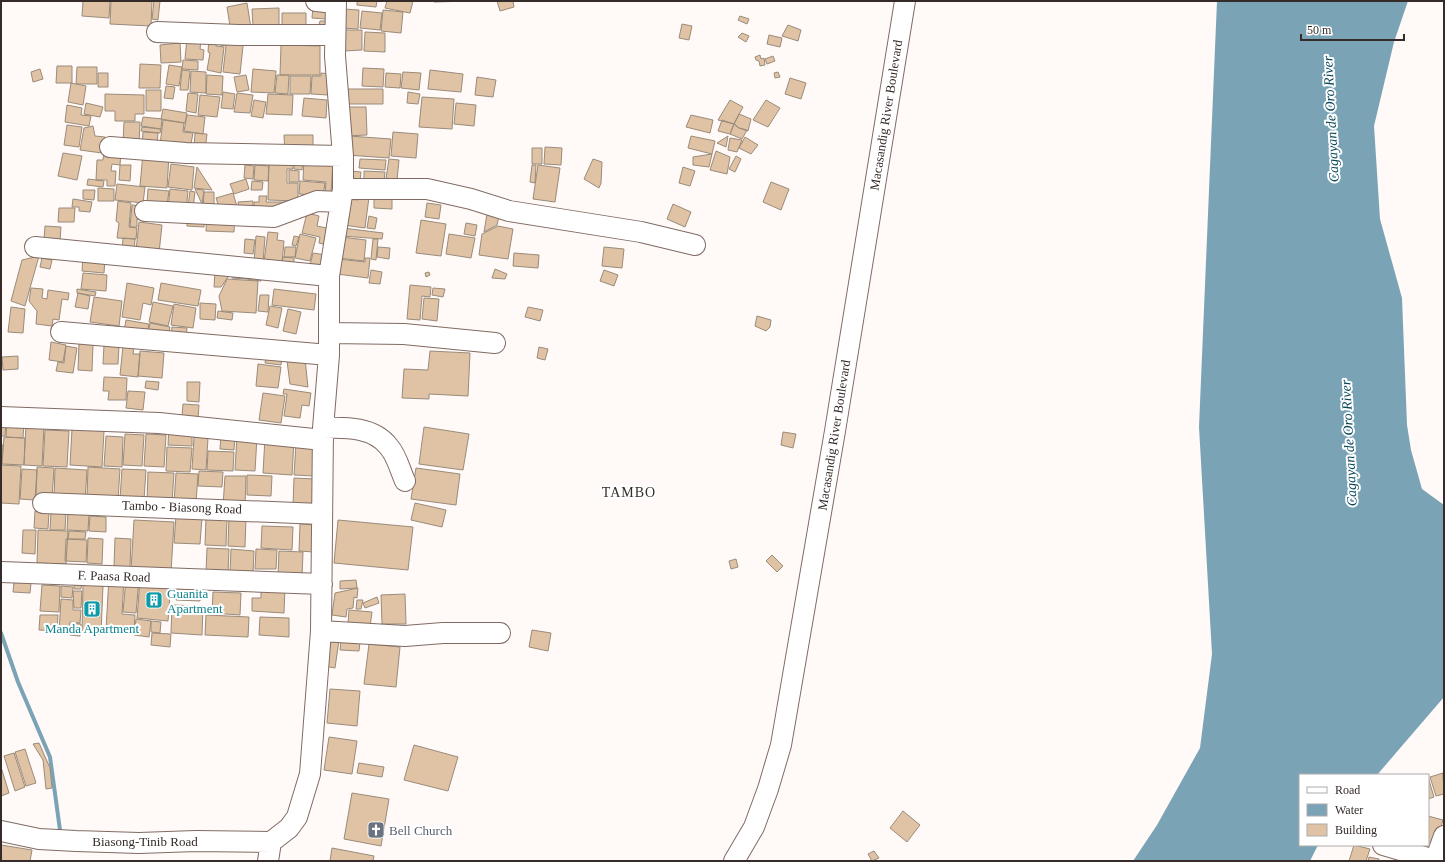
<svg xmlns="http://www.w3.org/2000/svg" width="1445" height="862" font-family="Georgia,serif">
<rect width="100%" height="100%" fill="#fff9f8"/>
<path fill="#7aa4b6" d="M1217,1h191l-14,41 -20,84 6,93 22,79 5,127 4,25 11,39 22,16v192l-67,78h-77v70h18l-8,16h-177l24,-36 43,-77 12,-94 -13,-227z"/>
<g fill="none" stroke-linecap="round" stroke-linejoin="round">
<path stroke="#7aa4b6" stroke-width="4" d="M1,633l17,49 32,75 10,73"/>
</g>
<path fill="#dfc3a4" stroke="#9a8b7a" d="M83,1h27l-1,17 -27,-2z
M111,1h41l-1,25 -41,-2z
M154,1h6l-2,19 -6,-1z
M357,1h20l-1,6 -19,-2z
M387,1h26l-3,12 -25,-5z
M433,1h38l-37,1z
M497,1h16l1,6 -14,4z
M247,3l4,25 -20,4 -4,-25z
M313,7l14,1 -1,11 -14,-1z
M279,8v18l-26,1 -1,-18z
M343,9l16,1 -1,19 -16,-1z
M383,10l20,2 -2,21 -20,-2z
M362,11l20,2 -2,17 -20,-2z
M282,13h24v20l-24,-6z
M740,16l9,3 -2,5 -9,-4z
M320,21h8l-1,12 -16,-1v-7h8z
M682,24l10,2 -3,14 -10,-2z
M788,25l13,5 -3,11 -16,-5z
M344,30h18v20l-18,1z
M365,32l20,1v19l-21,-1z
M742,33l7,3 -3,6 -8,-5z
M222,35l22,2 -4,37 -17,-2 3,-26 -6,-1z
M769,35l13,3 -2,9 -13,-3z
M209,37h7v9l8,1 -3,26 -14,-3 3,-17 -2,-1z
M187,38l14,2 -1,9 4,1 -1,10 -18,-1z
M180,43l1,19 -20,1 -1,-18z
M281,45l39,1v29h-40z
M760,55l1,4 3,-1 1,7 -5,1 -1,-5 -3,-1 -1,-3z
M773,56l2,5 -8,3 -2,-5z
M183,60l15,1v9l-16,-1z
M140,64l21,1 -1,23h-21z
M169,65l13,2 -3,19 -13,-2z
M57,66h15v17h-16z
M77,67h20v17h-21z
M363,68l21,1 -1,18 -21,-1z
M40,69l3,10 -10,3 -2,-10z
M253,69l23,2 -2,22 -23,-1z
M182,70l8,1 -2,19h-8z
M430,70l33,4 -2,18 -33,-3z
M191,71l15,1v21l-16,-1z
M403,72l18,1 -2,17 -18,-2z
M778,72l2,5 -5,1 -1,-5z
M98,73h10v14h-10z
M321,73l9,1 -1,21 -18,-1 1,-18h9z
M386,73l15,1 -1,14 -15,-1z
M207,75l16,1 -1,19 -16,-1z
M246,75l3,15 -12,2 -3,-15z
M277,75h12l-1,19 -13,-1z
M290,76h21l-1,18h-20z
M477,77l19,3 -3,17 -18,-2z
M790,78l16,5 -5,16 -16,-5z
M71,83l15,3 -3,19 -15,-3z
M166,86l9,1 -2,12 -9,-1z
M344,89h39v15h-39z
M146,90h15v21h-15z
M223,92l12,2 -2,15 -12,-1z
M408,92l12,2 -2,10 -11,-1z
M188,93l10,1 -2,19 -10,-2z
M237,93l16,2 -3,18 -16,-1z
M105,94l39,1v19h-9v7h-20v-10h-10z
M268,94l25,1 -1,20 -26,-1z
M200,95l20,2 -3,20 -19,-2z
M422,97l32,2 -2,30 -33,-2z
M304,98l23,2 -1,18 -24,-2z
M254,100l12,2 -3,16 -12,-2z
M730,100l13,7 -9,17 -16,-4z
M766,100l14,8 -12,19 -15,-7z
M86,103l17,4 -3,10 -16,-3z
M456,103l20,2 -2,21 -20,-2z
M67,105l15,3 -1,7 10,1 -2,10 -24,-4z
M343,107h23l1,28 -23,1z
M163,109l24,4 -2,10 -24,-4z
M739,114l12,5 -3,12 -9,-3 -5,-4z
M187,115l18,2 -2,17 -19,-3z
M691,115l22,5 -3,13 -24,-6z
M143,117l19,2 -1,10 -20,-3z
M163,120l21,3 -1,9 10,1 -3,16 -30,-4z
M722,120l12,4 -4,10 -12,-3z
M124,122h16l-1,22 -16,-1z
M734,124l5,4 8,2 -5,9 -12,-5z
M67,125l15,2 -3,20 -15,-2z
M93,126l2,10 10,1 -3,16 -22,-3 4,-22z
M142,127l19,2 -1,4 -19,-2z
M143,132l15,1 -1,13 -15,-1z
M393,132l25,2 -2,24 -25,-2z
M195,133l12,1 -2,16 -11,-1z
M284,135h29v19l-28,1z
M349,136l42,3 -2,19 -42,-3z
M691,136l24,5 -3,13 -24,-6z
M728,136l-2,11 -9,-4z
M745,137l13,8 -7,9 -12,-6z
M730,138l12,2 -5,12 -9,-2z
M545,147l17,1 -1,17 -17,-1z
M532,148h10v16h-10z
M104,151l17,1 -1,13 -8,-1 -1,7h5l-1,15h-8v-6h-11l1,-20h6z
M716,151l14,6 -3,17 -17,-4z
M63,153l19,3 -5,24 -19,-4z
M143,153l26,2 -2,33 -27,-2z
M712,154l-3,13 -16,-2v-8z
M736,156l5,3 -6,13 -6,-3z
M269,158h24v11h-6v14h11v18l-30,-1z
M294,159l9,1 -1,10 -8,-1z
M304,159l29,2 -2,33 -6,-1 1,-11 -23,-2z
M360,159l26,1 -1,10 -26,-2z
M389,159l10,1 -2,20 -11,-2z
M593,159l9,3 -1,21 -2,5 -15,-9z
M171,164l23,3 -2,23 -24,-3z
M120,165h11l-1,16 -11,-1z
M245,165l9,1 -1,13 -9,-1z
M255,165l14,1 -1,15 -14,-1z
M532,165h4l-1,18 -5,-1z
M538,165l22,3 -5,34 -22,-3z
M197,167l15,23 -18,-2z
M683,167l12,4 -5,15 -11,-3z
M289,170l10,1v11h-10z
M351,171l10,1 -1,9 -9,-1z
M364,171l21,1 -1,9 -20,-2z
M88,179l16,2 -1,6 -16,-2z
M246,179l3,10 -15,5 -4,-10z
M252,181l11,1 -1,8h-11z
M300,181l25,2 -2,13 -24,-2z
M771,182l18,7 -8,21 -18,-8z
M117,184l28,3 -2,16 -28,-3z
M98,188l16,1v12h-16z
M148,189l21,2 -2,14 -20,-2z
M170,189l18,2 -2,20 -18,-2z
M195,189l9,1 -2,14z
M83,190h12l-1,10 -11,-1z
M190,191l5,1 -2,16 -5,-1z
M204,192h10v19l-11,-1z
M233,193l5,17h-18l-4,-12z
M374,195h18v14l-18,-1z
M259,196h8l-1,6h25l-14,10 -23,-1v-9h5z
M359,196l10,1 -4,31 -22,-3 3,-26 12,1z
M73,199l19,3 -2,10 -11,-1v-4h-7z
M118,201l13,2 -2,24 8,1 -1,11 -19,-1 2,-15 -3,-2z
M253,201v9l-14,1 -1,-9z
M427,203l14,2 -2,14 -14,-2z
M673,204l18,8 -6,15 -18,-8z
M132,205l12,1 -1,14 -6,-1v8h-7z
M59,208h16l-1,14h-16z
M187,210l18,1 -1,16 -17,-1z
M207,211l28,1 -1,20 -28,-1z
M307,213l12,3 -2,10 14,3 -4,16 -8,-2 1,-6 -18,-4z
M487,214l12,2 -2,9 -13,7z
M369,216l8,2 -2,11 -8,-1z
M421,220l25,4 -5,32 -25,-3z
M139,222l23,3 -3,28 -23,-2z
M466,223l11,2 -2,11 -11,-2z
M45,226l16,1 -1,14 -16,-2z
M498,226l15,3 -5,30 -29,-4 3,-21z
M343,228l40,5 -1,6 -40,-3z
M268,232l10,1 -1,7 7,1 -2,22 -18,-2z
M300,234l16,4 -6,23 -15,-3z
M449,234l26,4 -4,20 -25,-4z
M256,236l9,1 -2,26 -9,-1z
M294,236l5,1 -3,9 -4,-1z
M341,237l25,3 -2,21 -26,-3z
M123,238l12,1 -1,15 -12,-1z
M245,239l10,1 -2,14 -9,-1z
M373,239h5l-2,21 -5,-1z
M285,247h11l-1,10h-11z
M378,247l12,1 -1,11 -12,-2z
M604,247l20,2 -2,19 -20,-2z
M313,253l13,2 -2,12 -14,-2z
M514,253l25,2 -1,13 -25,-2z
M39,256l-14,50 -14,-5 11,-41z
M83,257l22,2 -1,14 -22,-2z
M283,257l11,1v7l-12,-1z
M42,258l10,2 -2,9 -10,-2z
M365,258h5l-2,20 -31,-4 1,-15 27,3z
M495,269l12,5 -2,5 -13,-1z
M371,270l11,2 -2,12 -11,-1z
M604,270l14,5 -4,11 -14,-5z
M215,271h13v6l-7,10h-7z
M232,271l15,1 -1,7 -14,-1z
M429,272l1,3 -4,2 -1,-4z
M83,273l24,2 -1,16 -25,-2z
M247,273l15,1 -1,7 -15,-2z
M227,279l31,2 -2,32 -34,-2 -3,-15z
M127,283l27,5 -3,17 -8,-2 -3,17 -18,-3z
M161,283l40,7 -3,16 -40,-6z
M410,285l21,2 -1,10 -8,-1 -2,24 -13,-1z
M31,288l12,1 -1,9 5,1 1,-9 21,3 -1,7 -6,-1 -3,21 -6,-1 -1,7 -16,-2 1,-13 -8,-10z
M433,288l12,1 -2,8 -11,-2z
M77,289l19,3 -1,4 -18,-3z
M274,289l42,5 -2,16 -42,-5z
M78,293l12,3 -2,13 -13,-2z
M260,295h9l-1,17 -10,-1z
M94,297l28,4 -3,25 -29,-4z
M424,298l15,1 -2,22 -15,-2z
M153,302l20,4 -5,20 -19,-4z
M200,303l16,1 -1,16 -15,-1z
M174,304l22,4 -3,20 -22,-3z
M270,306l12,2 -4,20 -12,-3z
M11,307l14,2 -2,24 -15,-1z
M528,307l15,3 -3,11 -15,-4z
M288,309l13,3 -5,22 -13,-3z
M218,311l15,2 -1,7 -15,-2z
M757,316l14,4 -1,7 -4,4 -11,-5z
M126,320l23,4 -2,10 -23,-3z
M150,323l20,4 -2,10 -20,-4z
M172,327l15,1 -1,9 -15,-2z
M51,342l15,3 -3,17 -14,-2z
M79,343l14,1 -1,27 -14,-1z
M104,345l15,1 -1,18h-15z
M66,346l11,2 -4,25 -17,-2 2,-9 6,1z
M123,346l11,1 -1,7h7l-2,23 -18,-2z
M539,347l9,2 -3,11 -8,-2z
M140,351l24,2 -2,25 -24,-2z
M430,351l40,2 -2,43 -39,-2v5l-27,-1 2,-29 24,1z
M266,355l16,2 -1,8 -16,-2z
M18,356v13l-15,1 -1,-13z
M305,359l3,28 -18,-3 -3,-23z
M258,364l23,3 -3,21 -22,-2z
M104,377l23,1 -1,22h-18l1,-9h-6z
M146,381l13,1 -1,8 -13,-2z
M187,382h13l-1,20 -12,-1z
M284,389l27,4 -2,13 -7,-1 -2,13 -16,-2 3,-22h-4z
M128,391l17,1 -2,18 -17,-2z
M263,393l22,3 -4,27 -22,-3z
M183,404l16,1 -1,13 -16,-2z
M1,420h5l-1,16h-4z
M7,422l17,1 -1,15 -17,-1z
M26,424l18,1 -2,41 -18,-1z
M169,426l23,1v19l-24,-1z
M424,427l45,7 -6,36 -44,-6z
M72,429l32,2 -2,36 -32,-2z
M45,430l24,1 -2,36 -24,-1z
M783,432l13,2 -3,14 -12,-3z
M125,434l19,1 -2,31 -19,-1z
M146,434l20,1 -2,32 -20,-1z
M106,436l17,1 -1,30 -18,-1z
M221,436h14l-1,14 -14,-1z
M237,436l20,1 -2,34 -20,-1z
M4,437l21,1 -1,27 -22,-1z
M194,437l14,1 -2,32 -14,-1z
M265,438l29,2 -2,35 -29,-2z
M296,443h20l-2,33 -20,-1z
M1,445h2l-1,14h-1z
M167,447l25,1 -2,24 -24,-1z
M208,451l26,1 -1,19 -26,-1z
M1,465l20,1 -2,38 -18,-1z
M37,467l17,1 -2,31 -16,-1z
M88,467l32,2 -2,31 -31,-2z
M55,468l32,2 -2,31 -31,-2z
M416,468l44,6 -4,31 -45,-6z
M22,469l15,1 -2,30 -15,-1z
M122,469l24,1 -2,30 -24,-1z
M199,471l24,1 -1,15 -24,-1z
M148,472l26,1 -2,29 -25,-1z
M176,473l22,1 -2,29 -22,-1z
M247,475l25,1 -1,20 -24,-1z
M225,476h21l-1,31 -22,-1z
M294,478l21,1 -1,28 -21,-1z
M415,503l31,7 -4,17 -31,-7z
M35,511l14,1 -1,17 -14,-1z
M51,512l15,1 -1,17h-15z
M68,513l21,1 -1,17 -21,-1z
M90,516l16,1v15l-17,-1z
M176,516l26,1 -2,27 -26,-1z
M206,518l21,2 -1,26 -21,-1z
M229,518h17l-1,29 -17,-1z
M134,520l40,2 -3,50 -40,-2z
M338,520l75,7 -5,43 -74,-7z
M300,524l15,1 -1,27 -15,-1z
M262,526l31,1 -1,23 -31,-2z
M23,530h13l-1,24 -13,-1z
M38,530l30,1 -2,33 -29,-1z
M69,531l17,1 -1,7h-17z
M88,538l15,1 -1,25 -15,-1z
M115,538l16,1 -1,28 -16,-1z
M66,539l21,1 -1,22 -21,-1z
M207,548l22,1 -1,24 -22,-1z
M231,549l23,2 -1,23 -23,-1z
M256,549l21,1 -1,19h-21z
M279,551l24,1 -1,24 -24,-1z
M772,555l11,11 -6,6 -11,-11z
M736,559l2,8 -7,2 -2,-8z
M74,577h8l-1,12h-7z
M109,577l15,1 -2,36 13,1 -1,17 -28,-2z
M126,579l13,1 -3,33 -13,-1z
M140,580l31,3 -3,38 -31,-3z
M356,580l1,8 -17,1v-8z
M177,581l24,1 -1,19 -24,-1z
M14,582l17,1 -1,10 -17,-1z
M42,585l18,1 -1,26 -19,-1z
M83,585h20l-2,49 -19,-1z
M61,586l12,1 -1,11 -11,-1z
M261,586l24,1 -1,26 -32,-2v-13h9z
M358,588l-1,10 -3,-1 -1,11 -6,1 -1,8 -14,-2 3,-22z
M73,591h9l-1,17h-7z
M213,592l28,1 -1,22 -28,-2z
M405,594l1,30h-24l-1,-29z
M377,597l2,6 -14,5 -2,-5z
M61,599l12,1v10h8l-1,13 -10,-1 -1,12 -10,-1z
M357,600h6l-2,9h-5z
M172,605l31,1 -1,29 -31,-2z
M349,610l23,2 -2,15 -22,-3z
M40,615h18l-1,16 -18,-1z
M206,615l43,2 -1,20 -43,-2z
M260,617l29,1v19l-30,-2z
M136,619l15,2 -2,16 -15,-2z
M151,621l10,1 -1,11 -9,-1z
M71,623l10,1 -1,12 -10,-1z
M532,630l19,3 -3,18 -19,-4z
M152,633l19,1 -1,13 -19,-2z
M327,639l12,1 -4,28 -11,-2z
M341,640l19,2 -1,9 -19,-1z
M369,644l31,3 -4,40 -32,-3z
M330,689l30,2 -3,35 -30,-3z
M329,737l28,4 -5,33 -28,-4z
M39,743l11,25 2,20 -6,1 -3,-29 -10,-16z
M414,745l44,12 -10,34 -44,-11z
M25,749l11,34 -10,3 -11,-34z
M14,753l11,34 -10,4 -11,-35z
M359,763l25,4 -2,10 -25,-4z
M1,767l8,26 -8,3z
M1443,773l1,21 -8,2 -6,-19z
M1428,777l6,20 -6,2z
M352,793l37,6 -8,47 -37,-7z
M903,811l17,14 -13,17 -17,-14z
M1428,816l15,4 -9,32 -26,-7h20z
M1,845l31,5 -2,11h-29z
M1354,845l16,4 -4,12h-17z
M332,848l42,8 -1,5h-43z
M874,851l5,7 -7,3 -4,-7z
M1369,857l10,2v2h-11z"/>
<g fill="none" stroke-linecap="round" stroke-linejoin="round">
<g stroke="#806b63" stroke-width="22">
<path id="minor" d="M316,1l19,2
M157,32l81,3h96
M110,147l76,6 157,3
M343,189h84l44,10 38,12 132,21 54,13
M145,211l129,6 43,-16 24,1
M35,247l294,29
M61,332l268,23
M329,333l75,1 91,9
M1,417l158,6 164,17
M323,428c23,-1 51,-1 66,19 8,9 11,23 16,34
M43,503l278,11
M1,572l321,12
M321,631l84,5 38,-3h57
M1,831l38,8 37,2 63,2 57,-2 75,1
M271,842l18,-14 8,-11 13,-43 11,-143 2,-203 6,-73v-79l14,-87v-33l-8,-100 1,-55
M1383,845l52,15
M268,861l3,-19
M734,861l20,-34 14,-38 13,-44 54,-314 70,-430
M1435,861l9,-25"/>
</g>
<use href="#minor" stroke="#fff" stroke-width="20"/>
</g>
<defs>
<g id="building-square" transform="scale(0.9)"><rect x="-9" y="-9" width="18" height="18" rx="4" fill="#0f9aa8" stroke="#fff"/><path d="M-4-6H4V6H1V3H-1V6H-4ZM-2.5-4.3h1.7v1.8h-1.7ZM.8-4.3h1.7v1.8H.8ZM-2.5-1h1.7V.8h-1.7ZM.8-1h1.7V.8H.8Z" fill="#fff"/></g>
<g id="church-square" transform="scale(0.9)"><rect x="-9" y="-9" width="18" height="18" rx="4" fill="#6b7280" stroke="#fff"/><path d="M-1.2-6h2.4v3.5h3.3v2.4h-3.3V6h-2.4V-.1h-3.3v-2.4h3.3Z" fill="#fff"/></g>
</defs>
<g fill-rule="evenodd">
<use href="#building-square" x="154" y="600"/>
<use href="#building-square" x="92" y="609"/>
<use href="#church-square" x="376" y="830"/>
</g>
<g text-anchor="middle" dominant-baseline="central" stroke-width="4" stroke-linejoin="round" paint-order="stroke">
<g font-size="13" fill="#352b28" stroke="#fff">
<text transform="translate(886 115) rotate(-81)">Macasandig River Boulevard</text>
<text transform="translate(834 435) rotate(-81)">Macasandig River Boulevard</text>
<text transform="translate(182 507) rotate(2)">Tambo - Biasong Road</text>
<text transform="translate(114 576) rotate(2)">F. Paasa Road</text>
<text x="145" y="841">Biasong-Tinib Road</text>
</g>
<g font-size="13" fill="#0d838f" stroke="#fff" text-anchor="start">
<text x="167" y="593">Guanita<tspan x="167" dy="15">Apartment</tspan></text>
<text x="92" y="628" text-anchor="middle">Manda Apartment</text>
</g>
<g font-size="13" fill="#5b616d" stroke="#fff" text-anchor="start">
<text x="389" y="830">Bell Church</text>
</g>
<g font-size="14" font-style="italic" fill="#084659" stroke="#fff">
<text transform="translate(1331 119) rotate(-93)">Cagayan de Oro River</text>
<text transform="translate(1349 443) rotate(-93)">Cagayan de Oro River</text>
</g>
<g font-size="14" letter-spacing="1" fill="#352b28" stroke="#fff">
<text x="629" y="492">TAMBO</text>
</g>
</g>
<rect width="1445" height="862" fill="none" stroke="#352b28" stroke-width="4"/>
<rect x="1299" y="774" width="130" height="72" fill="#ffffff" stroke="#aeaaa9"/>
<rect x="1307" y="787" width="20" height="6" fill="#ffffff" stroke="#aeaaa9"/>
<text x="1335" y="794" font-size="12" fill="#352b28">Road</text>
<rect x="1307" y="804" width="20" height="12" fill="#7aa4b6" stroke="#aeaaa9"/>
<text x="1335" y="814" font-size="12" fill="#352b28">Water</text>
<rect x="1307" y="824" width="20" height="12" fill="#dfc3a4" stroke="#aeaaa9"/>
<text x="1335" y="834" font-size="12" fill="#352b28">Building</text>
<path d="M1301 34v6h103v-6" fill="none" stroke="#352b28" stroke-width="2"/>
<text x="1307" y="34" font-size="12" fill="#352b28" stroke="#ffffff" stroke-width="3" paint-order="stroke">50 m</text>
</svg>
